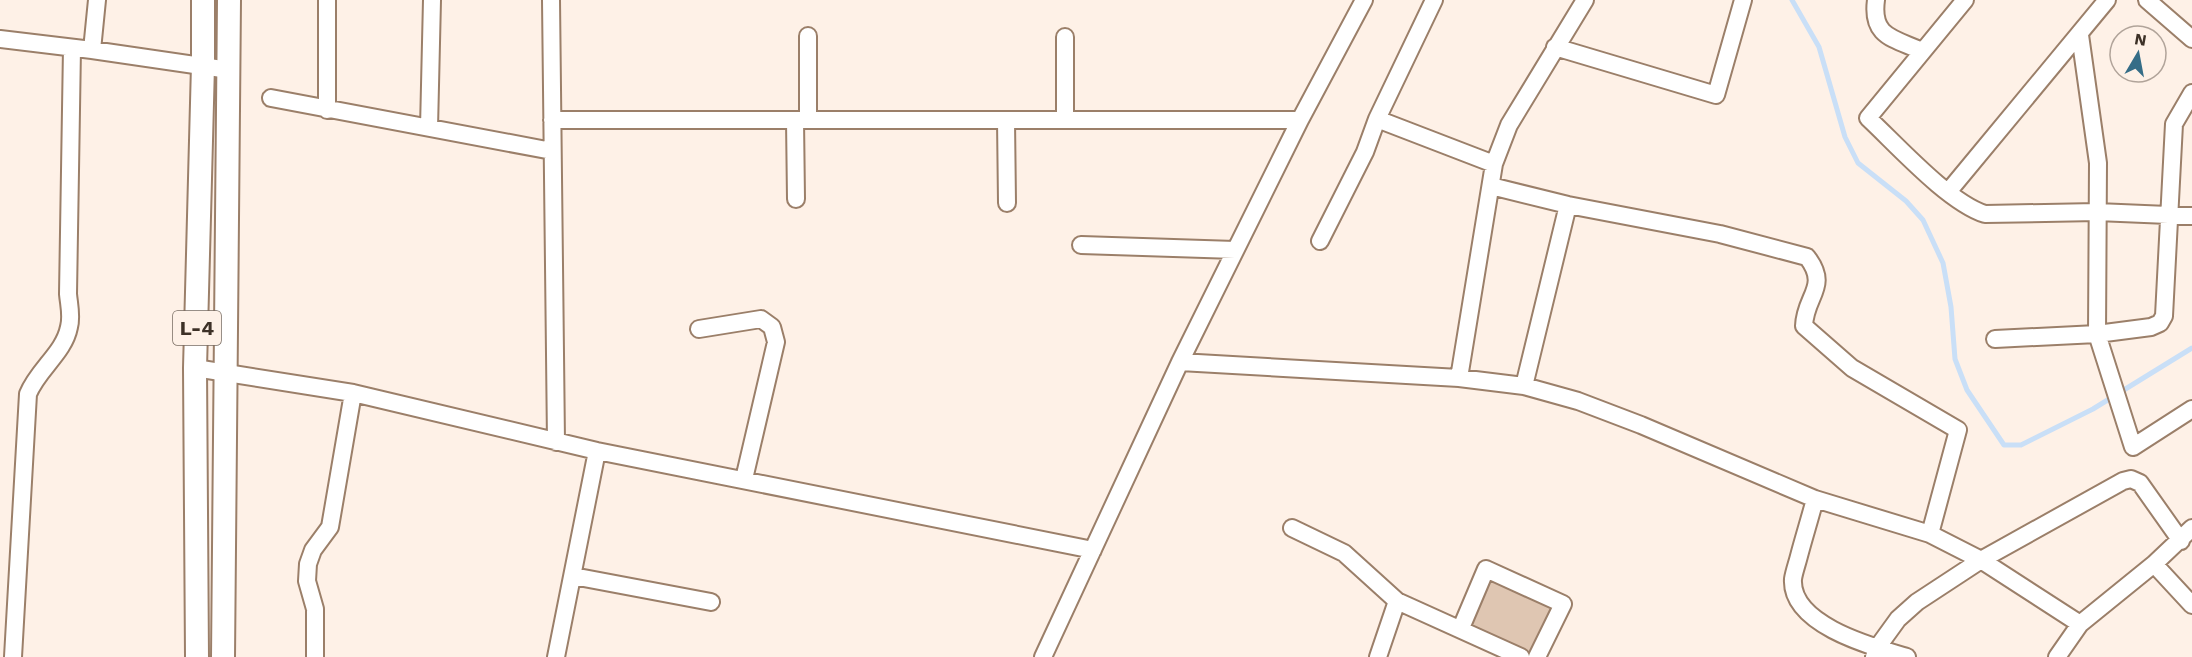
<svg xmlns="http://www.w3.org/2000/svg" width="2192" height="657" font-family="'Work Sans',sans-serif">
<rect width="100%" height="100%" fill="#fef1e7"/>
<path fill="#dfc6b2" d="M1489,579l65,29 -24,47 -60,-31z"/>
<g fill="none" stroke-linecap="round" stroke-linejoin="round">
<path stroke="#c9dff7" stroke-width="5" d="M1792,0l27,47 26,90 13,26 48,38 17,19 20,43 8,44 4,52 12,31 37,55h17l72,-36 99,-61"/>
<g stroke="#9b7f69" stroke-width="20">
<path id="minor" d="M327,0v110
M551,0l5,442
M1434,0l-57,119 117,45
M1876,0c-5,37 17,38 46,51
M1965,0l-97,118c30,28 80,84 117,96l112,-2 95,4
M2147,0l45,39
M2080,35l18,128 -1,171 36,113 59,-38
M808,36v84
M1065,37v83
M0,39l92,11 137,20
M1555,47l161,48 27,-95
M92,50l5,-50
M271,98l281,53
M552,120h748
M795,120l1,79
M1006,120l1,83
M429,128l3,-128
M1491,186l77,19 152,29 87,23c23,30 -2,38 -3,69l48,42 106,62 -28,104
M1948,192l159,-192
M1320,241l45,-89 12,-33
M1081,245l154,5
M699,329l62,-10 11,8 4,15 -32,137
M1995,339l102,-5 54,-7 9,-4 4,-7 10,-192 18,-31
M1180,362l279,16 65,8 54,15 63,24 174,74 115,35 51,26 99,64
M195,368l158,25 244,58 496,99
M1459,378l35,-214 15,-39 76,-125
M1524,386l44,-181
M1815,499c-5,19 -11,38 -16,57 -2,8 -5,16 -6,23 -3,46 80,68 114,78
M1292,528l52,25 53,48 124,56
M2154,564l38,41
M573,576l138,26
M1461,628l25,-59 77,35 -26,53
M13,657l15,-263c10,-25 36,-41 41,-67 3,-11 0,-22 -1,-33l4,-246
M315,657v-48l-8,-28 1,-17 5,-14 17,-23 23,-134
M556,657l41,-206
M1043,657l137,-295 120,-242 64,-120
M1378,657l19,-56
M1874,657l3,-9 21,-29 19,-17 64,-42 142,-79 8,-2 9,4 41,58
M2057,657l23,-33 74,-60 38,-36"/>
</g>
<g stroke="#9b7f69" stroke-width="26">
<path id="major" d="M197,657l-2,-289 8,-303v-65
M223,657l6,-657"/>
</g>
<use href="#minor" stroke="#fff" stroke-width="16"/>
<use href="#major" stroke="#fff" stroke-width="22"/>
</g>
<g text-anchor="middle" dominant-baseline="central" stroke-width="4.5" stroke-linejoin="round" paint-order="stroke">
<rect fill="#fef1e7" stroke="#776b61" stroke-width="1.5" x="173" y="311" width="48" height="34" rx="4.5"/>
<g font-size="20" font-weight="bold" fill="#3d3127">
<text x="197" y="328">L-4</text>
</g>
</g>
<g transform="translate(2138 54) rotate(10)"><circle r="28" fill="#fef1e7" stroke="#b1a49a" stroke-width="1.5"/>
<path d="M0-4.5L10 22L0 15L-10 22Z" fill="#356d87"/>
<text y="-9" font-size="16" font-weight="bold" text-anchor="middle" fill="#3d3127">N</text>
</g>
</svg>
